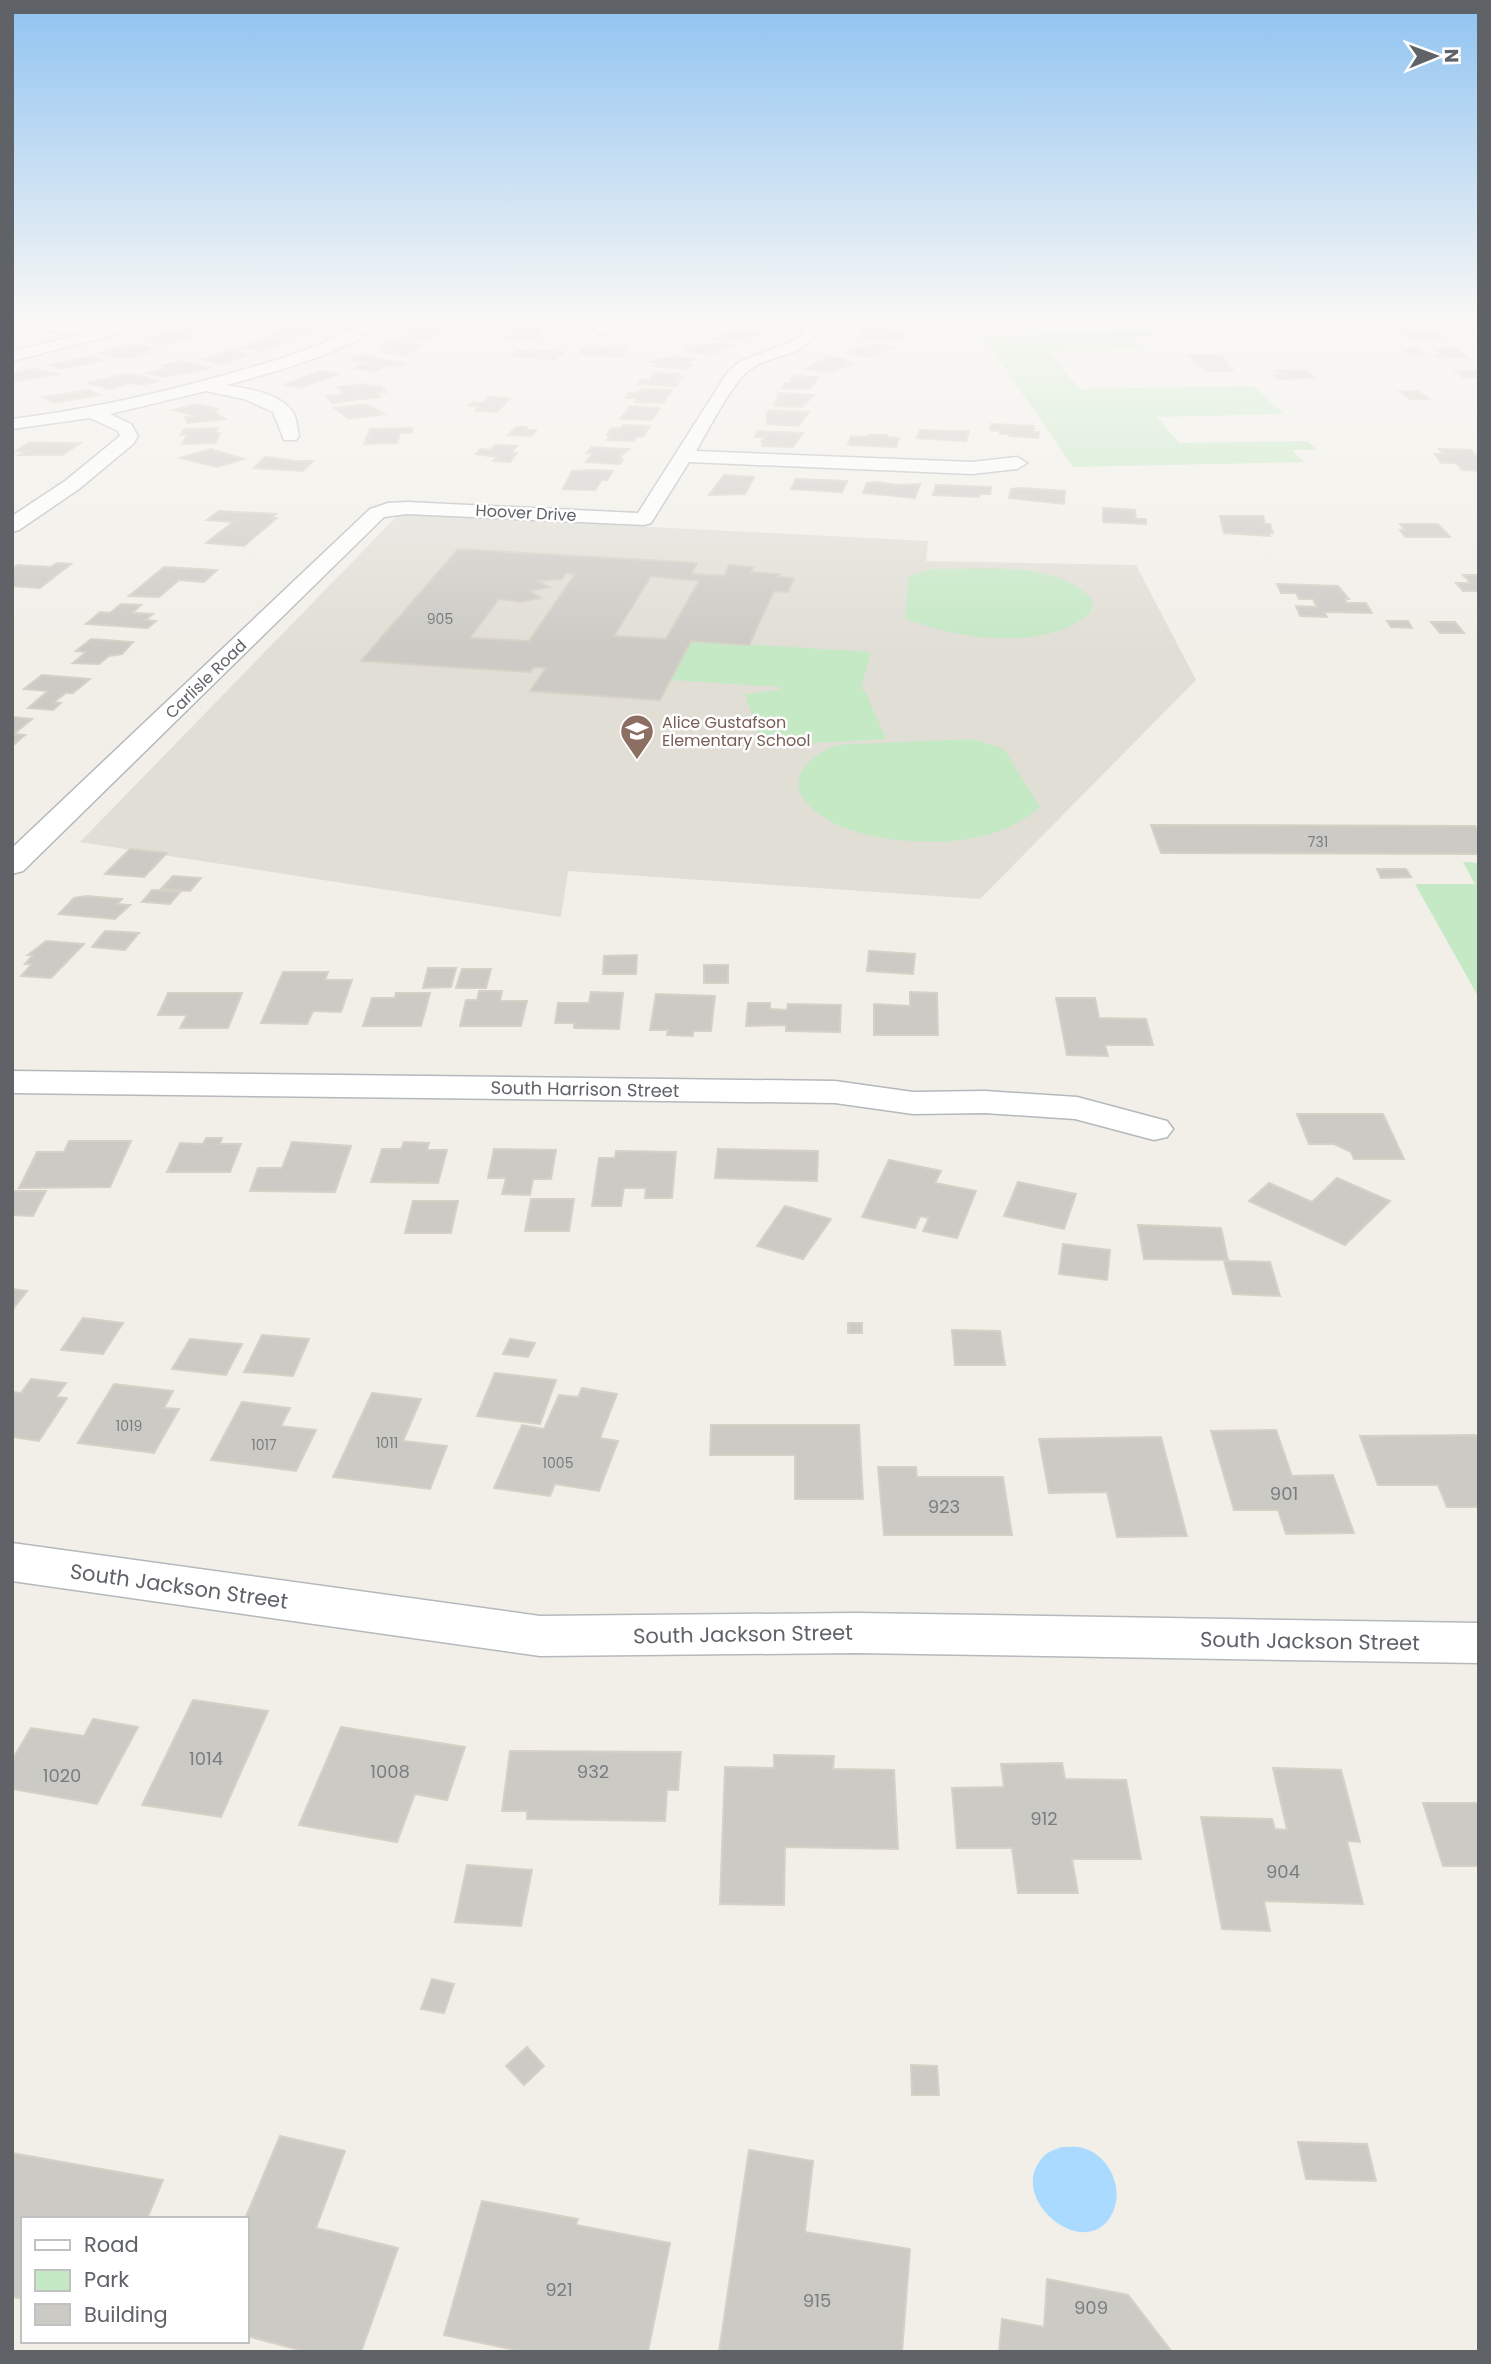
<svg xmlns="http://www.w3.org/2000/svg" width="1491" height="2364" font-family="Poppins,sans-serif">
<rect width="100%" height="100%" fill="#f1efe8"/>
<path fill="#e1ded6" d="M399,514l529,27 -2,20 210,4 60,115 -216,219 -412,-28 -7,46 -481,-75z"/>
<path fill="#c5e8c5" d="M1152,330l5,6 -26,1 12,12 -94,2 30,38 174,-3 31,28 -127,3 22,26 128,-2 10,9h-25l12,12 -231,5 -91,-132z
M931,569c49,1 129,-10 162,32l-2,12c-46,39 -134,27 -186,5l4,-42z
M691,641l180,11 -10,37 4,2 21,48 -124,7 -17,-52 35,-4 1,-3 -109,-7z
M972,739l32,10 36,58c-25,22 -55,31 -88,34 -45,3 -121,-3 -149,-43 -8,-11 -5,-23 3,-33 7,-8 21,-17 32,-20 13,-2 29,-1 42,-2 31,-1 61,-3 92,-4z
M1463,862l16,1v135l-64,-114h60z"/>
<path fill="#aadaff" d="M1062,2147c6,0 15,-1 21,1 26,7 41,40 30,64 -25,54 -109,-13 -70,-55 4,-5 13,-8 19,-10z"/>
<path fill="#cccac5" stroke="#d6d1c6" stroke-width="2" fill-rule="evenodd" d="M200,319h16l13,1 -23,10 -22,-2z
M426,319h38l-11,6 -33,-1z
M1396,319h19l16,9h-52l-7,-5 28,-1z
M1338,324l8,6h-26l-7,-5z
M284,325h13l21,2 -23,10 -23,-2 14,-6 -10,-1z
M416,327l25,2 -17,11 -26,-2 14,-5h-4z
M538,327l3,11 -35,1 -1,-3h9l-2,-8z
M862,329h28l-1,4h15l-1,4 -42,2z
M735,330l24,2 -3,2h3l-9,4h4l-6,4 -33,-3z
M169,331l26,4 -29,9 -19,-3z
M1401,332h35l9,4h-4l6,5h-29z
M265,338l21,2 -23,11 -20,-3z
M390,342l34,3 -18,10 -26,-3 10,-5 -8,-1z
M719,343l15,3 -27,9 -21,-4 7,-2 -10,-2z
M133,344l21,4 -12,3 9,2 -14,4 -17,1 -19,-5z
M873,344l21,3 -24,10 -24,-4z
M585,346l23,2 21,-2 -7,11 -43,-3z
M1401,348h17l8,5 -14,3z
M1435,349h21l13,9h-30l-3,-2h8z
M519,350h11l34,2 -10,8 -44,-4z
M231,351l18,4 -27,9 -22,-4z
M362,355l15,2 -3,2 34,4 -9,4 -10,-2 -14,6 -21,-3 16,-6 -20,-2z
M1188,355h33l8,9h-8l8,2 5,5h-27l-3,-4h-5z
M90,357l14,3 -43,9 -14,-4z
M672,357l24,2 -9,5 5,1 -6,4 -33,-3 5,-3 -9,-1z
M829,357l17,2 -3,2 12,2 -24,9 -26,-3z
M181,361l30,7 -47,9 -15,-4 20,-5 -8,-2z
M34,368l25,6 -47,8v-8z
M1277,370h29l9,8 -38,1 -3,-4h8z
M320,371l19,3 -39,14 -16,-3z
M1455,371h24v6h-17z
M128,373l17,4 -7,2h3l6,-1 13,3 -18,4 -11,-2 -21,6 -23,-6z
M654,373l26,1 -1,2 3,1 -6,4h3l-3,5 -38,-2 4,-5 7,1z
M795,376l24,1 -9,12 -28,-1 3,-5h6l-1,-5z
M367,384l4,3 10,-1 5,6 -9,1 4,4 -49,6 -6,-7 18,-2 -7,-7z
M642,389l30,1 -9,13 -29,-1 3,-4h-12l4,-5h9z
M89,390l10,5 -46,8 -10,-6z
M1400,391h18l11,8h-19z
M779,393l35,2 -12,12 -27,-1 2,-3h-4l7,-5h-3z
M488,397l22,1 -13,14 -22,-1 4,-5h-10l4,-4 9,1z
M197,404l21,5 -4,2 11,8 -37,4 -3,-6 10,-1 -22,-6z
M365,404l20,10 -36,5 -15,-11z
M630,406l30,2 -8,12 -32,-1z
M769,410l36,2h4l-11,14 -31,-2v-6l5,-2h-6z
M991,424l43,2 -1,6h6l-1,6 -29,-2 1,-2h-10v-3l-10,-1z
M623,425l27,1 -7,11 -7,-1 -2,5 -27,-1 3,-5h-3l4,-7h10z
M516,427h11l-1,3h10l-4,6 -24,-1z
M218,428l-2,5h4l-5,10 -33,1 5,-9h-7l4,-6z
M413,428l-1,5h-12l-3,10 -33,1 3,-7h5l-4,-2 2,-6z
M920,430l29,1h20l-3,10 -49,-3z
M758,431l45,2 -10,14 -31,-1 1,-3 -2,-1 4,-5h-10z
M869,435h18l-1,2 13,1 -3,9 -48,-2 3,-9 17,1z
M29,442l30,1h21l-17,12h-44l6,-4h-9z
M495,445l22,1 -6,7h6l-7,9 -17,-1 4,-4 -21,-3 5,-5 10,1z
M592,447l37,2 -8,7 -1,3h3l-3,5 -34,-2 7,-9h-6z
M211,449l33,10 -27,8 -37,-9z
M1439,449l32,1 8,9v12l-17,-1 -6,-7h-15l-6,-9h8z
M265,457l31,4h17l-10,10 -49,-3z
M592,470l21,1 -6,9h-5l-7,10 -32,-1 9,-18z
M724,475l30,2 -9,17 -36,1z
M796,479l51,2 -5,11 -51,-3z
M876,482l21,3 23,-1 -5,14 -52,-5 4,-10z
M936,485l55,2 -1,7h-11v3l-46,-2z
M1022,488l43,3 -1,13 -55,-6 2,-9z
M1103,508l32,2 1,9h10v5l-43,-2z
M219,511l57,3 -4,4h5l-33,28 -38,-3 27,-21 -26,-2z
M1220,516h43l2,8h5l3,9h-4l1,3 -46,-3z
M1400,524h38l12,13h-45l-5,-7h5z
M458,549l239,14 -5,11 32,2 5,-11 25,2 -3,5 29,2 -3,3 17,1 -6,14 -14,-1 -25,54 -58,-4 -31,59 -130,-9 16,-23 -12,-1 -4,5 -169,-11zM566,573l9,1 -46,67 -59,-3 29,-39 21,3 21,-4 -11,-7 19,-4 -11,-6 24,-2zM651,576l48,5 -33,58 -52,-3z
M57,563l14,1 -31,24 -28,-2v-10l5,-2h-5v-5l6,-4 33,2z
M164,567l53,3 -13,12 -25,-2 -20,17 -30,-1z
M1463,575h16v16h-16l-7,-8h15z
M1277,584l61,2 11,13h-4l2,4h19l6,10 -48,-1 3,5 -27,-1 -4,-10 21,1 -4,-8h-14l-3,-6h-15z
M121,604l20,1 -9,8 21,1 -7,6 10,1 -8,7 -62,-4 14,-12 10,1z
M1387,621h21l4,7 -21,-1z
M1431,622h24l9,11h-24z
M91,639l42,3 -11,12 -13,2 -10,8 -26,-1 13,-11 -10,-1z
M42,675l48,4 -17,14h-7l-12,9 7,1 -8,7 -25,-2 20,-17 -24,-2z
M12,717l20,2 -18,15 11,1 -13,11z
M1151,825l324,1 4,6v22l-318,-1z
M130,849l37,4 -23,24 -39,-3z
M1377,869h29l5,8 -30,1z
M173,876l28,2 -11,13 -29,-2z
M152,890l28,2 -10,12 -28,-2z
M86,896l36,3 -5,5 13,1 -15,14 -56,-5 15,-16z
M105,931l34,2 -14,17 -33,-3z
M46,941l38,3 -33,34 -30,-2 11,-12h-7l8,-9h-5z
M869,951l46,3 -2,20 -46,-3z
M637,955l-1,19h-33l1,-18z
M704,965h24v18h-24z
M428,968h28l-5,19 -28,1z
M462,969h29l-5,19h-30z
M283,972h45l-3,8h27l-11,32 -28,-1 -6,13 -46,-1z
M479,991h23l-2,10h27l-6,25h-61l6,-26h11z
M591,992l32,1 -4,36 -45,-1v-5h-19l3,-20h31z
M910,992l27,1 1,42h-64v-31l36,2z
M168,993h74l-14,35h-48l7,-13h-29z
M396,993h34l-9,33h-58l9,-28h23z
M656,994l59,2 -4,35h-18v5l-26,-1 1,-5h-18z
M1056,998h39l4,20 47,1 7,26h-48l3,11 -41,-1z
M748,1003h22v6l17,1 1,-6 53,1 -1,27 -54,-1v-6l-40,1z
M1297,1114h86l21,45h-50l-3,-7 -17,-8h-25z
M206,1138h16l-2,6h21l-11,28h-63l13,-29 23,1z
M69,1141h62l-21,46 -91,1 18,-36h27z
M292,1142l59,4 -16,46 -85,-1 8,-23h24z
M404,1142l25,1 -2,7h20l-9,33 -67,-1 11,-33h19z
M494,1149l62,1 -5,29h-18l-3,16 -28,-1 4,-16h-18z
M718,1149l100,2 -1,30 -102,-3z
M616,1151l60,1 -4,46h-27l1,-10h-22l-3,18h-29l7,-48h16z
M889,1160l52,11 -6,12 41,8 -19,47 -34,-7 6,-13 -9,-2 -5,12 -53,-11z
M1337,1178l53,23 -45,44 -96,-44 20,-18 43,19z
M1018,1182l58,12 -12,35 -60,-13z
M12,1191h34l-13,25 -21,-1z
M531,1199h43l-5,32h-44z
M413,1201h45l-7,32h-46z
M785,1206l46,13 -28,40 -46,-13z
M1138,1225l83,3 7,32 -84,-1z
M1063,1244l47,6 -3,30 -48,-6z
M1224,1261l46,1 10,34 -47,-2z
M12,1289l15,2 -15,19z
M83,1318l40,5 -20,31 -42,-4z
M848,1323h14v10h-14z
M952,1330l48,1 5,34h-50z
M262,1335l47,4 -16,37 -49,-4z
M190,1339l52,5 -16,31 -54,-6z
M510,1339l25,4 -7,14 -25,-3z
M495,1373l61,7 -16,44 -63,-8z
M31,1379l35,4 -10,14 11,1 -28,43 -27,-4v-45l9,1z
M114,1384l59,7 -9,17 15,1 -25,44 -76,-10z
M582,1388l35,6 -17,44 18,3 -19,50 -44,-7 -5,12 -56,-8 28,-63 22,4 15,-34 19,2z
M372,1393l49,6 -18,42 44,5 -17,43 -97,-12z
M242,1402l48,6 -9,18 35,4 -20,41 -85,-11z
M711,1425h148l4,74h-68v-44h-85z
M1276,1430l16,46 41,-1 21,58 -68,1 -8,-24h-44l-23,-79z
M1479,1435v72h-32l-9,-22h-60l-18,-49z
M1161,1437l26,99 -70,1 -10,-45 -58,1 -10,-54z
M878,1467h38l1,10h86l9,58h-128z
M193,1700l75,11 -47,106 -79,-12z
M93,1719l45,8 -41,77 -85,-15v-29l19,-32 53,8z
M341,1727l124,20 -18,53 -32,-6 -18,48 -98,-17z
M510,1751l171,1 -3,38h-11l-2,31 -138,-2v-8h-25z
M774,1755l60,1 -1,13 61,1 4,79 -113,-2 -1,58 -64,-1 5,-137 49,1z
M1062,1763l3,16 61,1 15,79h-69l6,34h-60l-6,-45h-55l-5,-60 52,-1 -3,-23z
M1273,1768l68,2 19,72 -13,-1 16,63 -99,-3 6,30 -48,-2 -21,-112 71,2 3,10 12,1z
M1423,1803h56v63h-36z
M467,1865l65,5 -11,56 -66,-4z
M432,1979l22,5 -10,29 -23,-4z
M527,2047l17,19 -20,19 -18,-19z
M911,2065l26,1 2,29h-27z
M280,2136l65,15 -29,77 82,20 -37,104h-54l-60,-16 -2,-117z
M1298,2142l69,2 9,37 -70,-2z
M749,2150l64,11 -8,71 105,17 -8,103h-183z
M12,2153l151,27 -16,39h-124v80l-11,-2z
M482,2201l96,18 -2,6 94,18 -22,109h-124l-80,-17z
M1047,2279l81,16 44,57h-173l3,-33 42,8z"/>
<g fill="none" stroke-linecap="round" stroke-linejoin="round">
<g stroke="#b5b8bc" stroke-width="3">
<path id="minor" d="M12,319c18,0 71,0 83,12l36,-12h22l-42,17 -99,25v-10l68,-16 -68,-10z
M367,319h17c-29,33 -114,54 -157,66 21,4 55,8 67,29 3,6 3,15 5,22l-3,4h-12l-11,-28 -29,-13 -38,-8 -96,23 21,10 7,12 -5,8 -54,45 -60,41 -7,2v-16l53,-35 55,-45 -2,-5 -28,-13 -78,11v-10c73,-9 145,-25 216,-45 47,-13 97,-27 139,-55z
M617,319h22l-37,16 -8,-5z
M801,319h16l3,10c-19,31 -43,22 -69,40 -18,11 -43,62 -55,82l276,11 45,-5 10,6 -10,6 -45,5 -283,-12 -38,61 -7,2 -237,-11 -23,3 -361,354 -11,3v-26l358,-339 18,-6 19,-1 231,11 89,-140 12,-11 59,-23 6,-10z
M1459,319l20,2v12z
M12,1071l823,10 78,11 72,-1 92,6 90,24 6,8 -6,8 -13,3 -79,-21 -90,-6 -72,1 -78,-11 -823,-10z
M12,1543l528,73 316,-3 623,10v40l-623,-10 -316,3 -528,-75z"/>
</g>
<use href="#minor" fill="#fff" fill-rule="evenodd"/>
</g>
<linearGradient id="sky" x2="0" y2="1"><stop stop-color="#8fc3f1"/><stop offset="0.49" stop-color="#f9f8f5"/><stop offset="1" stop-color="#f9f8f5" stop-opacity="0"/></linearGradient>
<rect width="1491" height="650" fill="url(#sky)"/>
<defs>
<g id="school-pin" transform="scale(1.75)"><path d="M0 17L-7.5 6A9.5 9.5 0 1 1 7.5 6Z" fill="#8d6e63" stroke="#fff"/><path d="M0-5L7-2L0 1L-7-2ZM-4 1L0 2.5L4 1V4Q0 6-4 4Z" fill="#fff"/></g>
</defs>
<g fill-rule="evenodd">
<use href="#school-pin" x="637" y="731"/>
</g>
<g text-anchor="middle" dominant-baseline="central" stroke-width="5" stroke-linejoin="round" paint-order="stroke">
<g font-size="14" fill="#7a7d7f">
<text x="440" y="619">905</text>
<text x="1318" y="842">731</text>
<text x="129" y="1426">1019</text>
<text x="387" y="1443">1011</text>
<text x="264" y="1445">1017</text>
<text x="558" y="1463">1005</text>
</g>
<g font-size="16" fill="#5f6368" stroke="#fff">
<text transform="translate(526 513) rotate(3)">Hoover Drive</text>
<text transform="translate(206 679) rotate(-44)">Carlisle Road</text>
</g>
<g font-size="16" fill="#785e54" stroke="#fff" text-anchor="start">
<text x="662" y="722">Alice Gustafson<tspan x="662" dy="18">Elementary School</tspan></text>
</g>
<g font-size="18" fill="#5f6368" stroke="#fff">
<text transform="translate(585 1089) rotate(1)">South Harrison Street</text>
</g>
<g font-size="18" fill="#7a7d7f">
<text x="1284" y="1493">901</text>
<text x="944" y="1506">923</text>
<text x="206" y="1758">1014</text>
<text x="390" y="1771">1008</text>
<text x="593" y="1771">932</text>
<text x="62" y="1775">1020</text>
<text x="1044" y="1818">912</text>
<text x="1283" y="1871">904</text>
<text x="559" y="2289">921</text>
<text x="817" y="2300">915</text>
<text x="1091" y="2307">909</text>
</g>
<g font-size="21" fill="#5f6368" stroke="#fff">
<text transform="translate(179 1586) rotate(8)">South Jackson Street</text>
<text transform="translate(743 1634) rotate(-1)">South Jackson Street</text>
<text transform="translate(1310 1641) rotate(1)">South Jackson Street</text>
</g>
</g>
<rect width="1491" height="2364" fill="none" stroke="#5f6368" stroke-width="28"/>
<rect x="21" y="2217" width="228" height="126" fill="#ffffff" stroke="#bfc1c3" stroke-width="2"/>
<rect x="35" y="2240" width="35" height="10" fill="#ffffff" stroke="#bfc1c3" stroke-width="2"/>
<text x="84" y="2252" font-size="21" fill="#5f6368">Road</text>
<rect x="35" y="2270" width="35" height="21" fill="#c5e8c5" stroke="#bfc1c3" stroke-width="2"/>
<text x="84" y="2287" font-size="21" fill="#5f6368">Park</text>
<rect x="35" y="2304" width="35" height="21" fill="#cccac5" stroke="#bfc1c3" stroke-width="2"/>
<text x="84" y="2322" font-size="21" fill="#5f6368">Building</text>
<g transform="translate(1435 56) rotate(89)" stroke="#ffffff" stroke-width="5" paint-order="stroke">
<path d="M0-5L12 26L0 18L-12 26Z" fill="#5f6368"/>
<text y="-10" font-size="19" font-weight="bold" text-anchor="middle" fill="#5f6368">N</text>
</g>
</svg>
